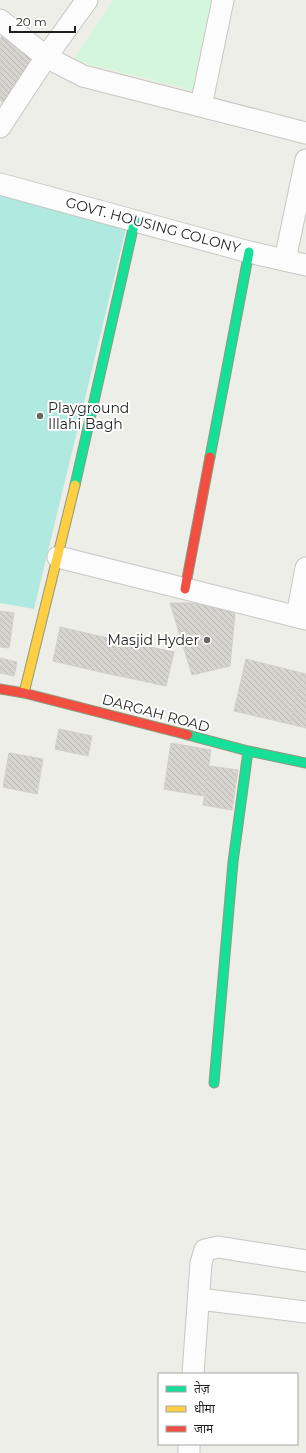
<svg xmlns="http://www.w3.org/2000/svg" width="306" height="1453" font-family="Montserrat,'Noto Sans Devanagari',sans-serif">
<defs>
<pattern id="building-back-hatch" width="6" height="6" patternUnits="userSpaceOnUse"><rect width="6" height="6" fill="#d7d5d0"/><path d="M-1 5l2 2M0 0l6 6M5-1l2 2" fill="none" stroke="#b8b6b2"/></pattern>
</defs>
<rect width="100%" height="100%" fill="#eeeee8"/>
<path fill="#d4f6dc" d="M114,0h113l-15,76 -19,14 -120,-30z"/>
<path fill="#b0e9df" d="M0,195l126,34 -92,380 -34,-6z"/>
<path fill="url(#building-back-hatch)" stroke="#d1cfc9" d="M4,33l37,26 -33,47 -8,-6v-61z
M170,603h52l13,11 -5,52 -38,9z
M0,611l14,2 -5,35 -9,-1z
M60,627l56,13 -7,34 -56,-13z
M116,640l15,3 -7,34 -15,-3z
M131,643l43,9 -8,34 -42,-9z
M0,658l17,4 -3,14 -14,-3z
M246,659l56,14 -12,51 -56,-13z
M302,673l4,1v54l-16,-4z
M59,729l33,7 -4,20 -33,-7z
M171,743l40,7 -7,46 -40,-7z
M9,753l34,6 -6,35 -34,-7z
M209,766l29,4 -6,40 -29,-5z"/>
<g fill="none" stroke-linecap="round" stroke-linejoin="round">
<g stroke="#c6c6c4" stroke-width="23">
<path id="street" d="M0,20l46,37 37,19 223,57
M201,106l22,-106
M0,127l46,-70 41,-57
M0,184l249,68 57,13
M285,260l21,-100
M58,557l248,62
M297,616l9,-48
M199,1299l107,13
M193,1374l8,-111 4,-13 13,-3 88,14
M189,1453v-9"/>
</g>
<g stroke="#90997e" stroke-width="11">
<path id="fast" d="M210,457l39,-205
M75,485l60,-265
M188,735l60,16 58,12
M214,1083l19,-221 15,-111"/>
</g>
<g stroke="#90997e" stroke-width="11">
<path id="slow" d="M24,693l51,-208"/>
</g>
<g stroke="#90997e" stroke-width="11">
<path id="jam" d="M185,589l25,-132
M0,689l24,4 164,42"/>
</g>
<use href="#street" stroke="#fcfcfc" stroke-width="21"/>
<use href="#fast" stroke="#16e098" stroke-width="9"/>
<use href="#slow" stroke="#ffcf43" stroke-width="9"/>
<use href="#jam" stroke="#f24e42" stroke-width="9"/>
</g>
<g fill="#676765" stroke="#fff" stroke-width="1.5">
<circle cx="40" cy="416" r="4"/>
<circle cx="207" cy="640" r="4"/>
</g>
<g text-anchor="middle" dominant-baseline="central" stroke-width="4" stroke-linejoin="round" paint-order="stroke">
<g font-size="14" fill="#1f1f1f" stroke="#fff">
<text transform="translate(153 225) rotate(15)">GOVT. HOUSING COLONY</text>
<text transform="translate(156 713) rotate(15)">DARGAH ROAD</text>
</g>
<g font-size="14" fill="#1f1f1f" stroke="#fff" text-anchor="start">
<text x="48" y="408">Playground<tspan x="48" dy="16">Illahi Bagh</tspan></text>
<text x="199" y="640" text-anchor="end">Masjid Hyder</text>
</g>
</g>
<rect x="158" y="1373" width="140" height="72" fill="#ffffff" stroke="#a5a5a5"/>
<rect x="166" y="1386" width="20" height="6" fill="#16e098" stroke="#a5a5a5"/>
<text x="194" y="1393" font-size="12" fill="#1f1f1f">तेज़</text>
<rect x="166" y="1406" width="20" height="6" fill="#ffcf43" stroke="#a5a5a5"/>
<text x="194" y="1413" font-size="12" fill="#1f1f1f">धीमा</text>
<rect x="166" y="1426" width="20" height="6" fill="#f24e42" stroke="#a5a5a5"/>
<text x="194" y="1433" font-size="12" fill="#1f1f1f">जाम</text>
<path d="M10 26v6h65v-6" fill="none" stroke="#1f1f1f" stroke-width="2"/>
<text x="16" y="26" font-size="12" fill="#1f1f1f" stroke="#ffffff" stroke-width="3" paint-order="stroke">20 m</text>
</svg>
